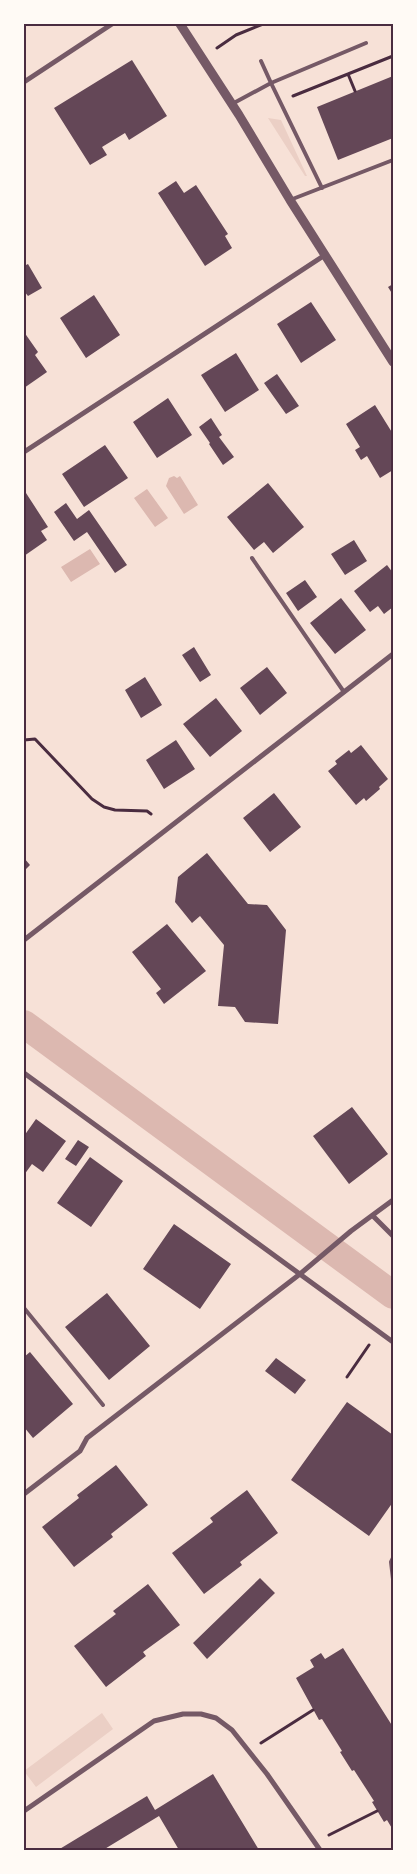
<svg xmlns="http://www.w3.org/2000/svg" width="417" height="1874" font-family="'Archivo Narrow',sans-serif">
<rect width="100%" height="100%" fill="#f7e1d7"/>
<path fill="#ebcfc5" d="M268,118l13,2 26,56h-2z
M102,1713l11,16 -77,58 -12,-16z"/>
<path fill="#dcb8b0" d="M174,476l3,2 3,-2 18,29 -14,9 -18,-28 3,-8z
M147,489l21,29 -13,9 -21,-29z
M90,549l10,15 -29,18 -10,-15z"/>
<g fill="none" stroke-linecap="round" stroke-linejoin="round">
<path stroke="#dcb8b0" stroke-width="28" d="M24,1024l369,271"/>
</g>
<path fill="#644757" d="M132,60l35,56 -38,24 -4,-7 -23,14 5,8 -17,10 -36,-57z
M393,76v62l-55,22 -21,-53z
M176,181l8,12 12,-8 32,49 -3,2 7,12 -27,18 -47,-73z
M28,264l14,24 -14,8 -4,-5v-25z
M393,284v11l-5,-8z
M94,295l26,40 -34,23 -26,-40z
M311,302l25,38 -35,23 -24,-39z
M24,332l14,20 -3,3 12,17 -23,16z
M236,353l23,37 -34,22 -24,-37z
M277,374l22,32 -13,8 -22,-31z
M168,398l24,37 -35,23 -24,-36z
M375,405l18,29v36l-13,8 -13,-22 -6,4 -6,-10 5,-3 -14,-23z
M211,418l11,17 -3,2 15,20 -11,8 -14,-21 1,-1 -11,-16z
M105,445l23,33 -44,29 -22,-33z
M268,483l36,44 -31,26 -9,-11 -10,8 -27,-33z
M26,493l22,34 -7,4 6,9 -23,16v-61z
M66,503l11,16 12,-9 38,55 -12,8 -28,-41 -13,9 -20,-29z
M354,540l13,21 -22,14 -14,-21z
M387,565l6,8v34l-9,7 -6,-8 -8,6 -16,-21z
M305,580l12,17 -19,14 -12,-18z
M341,598l25,32 -31,24 -25,-31z
M194,647l17,28 -11,7 -18,-27z
M267,667l20,26 -27,22 -20,-27z
M145,677l17,28 -21,13 -16,-28z
M216,698l26,33 -32,26 -27,-33z
M176,740l19,29 -31,20 -18,-29z
M361,745l27,34 -9,8 1,2 -14,12 -2,-3 -8,7 -28,-34 9,-7 -2,-3 14,-11 2,3z
M274,793l27,34 -31,25 -27,-34z
M207,853l41,51 19,1 19,25 -8,94 -33,-2 -10,-15 -17,-1 6,-61 -24,-29 -8,7 -17,-21 3,-25z
M24,858l6,7 -6,6z
M167,924l39,47 -42,33 -8,-11 5,-4 -29,-37z
M352,1107l36,47 -39,30 -36,-48z
M36,1119l30,22 -23,31 -11,-8 -8,11v-39z
M78,1140l11,7 -13,19 -11,-7z
M90,1157l33,24 -32,46 -34,-24z
M174,1224l57,40 -31,45 -57,-40z
M107,1293l43,53 -41,34 -44,-53z
M30,1352l43,52 -40,34 -9,-11v-70z
M276,1358l30,22 -11,14 -30,-23z
M347,1402l46,33v67l-24,34 -78,-56z
M116,1465l32,40 -37,29 2,3 -39,30 -32,-40 37,-29 -2,-3z
M247,1490l31,43 -38,29 2,3 -38,29 -32,-41 41,-31 -3,-4z
M260,1578l15,15 -68,66 -14,-16z
M148,1584l32,41 -37,27 3,4 -40,31 -32,-41 42,-32 -3,-3z
M343,1648l50,79v103l-6,-10 -3,2 -12,-20 2,-1 -9,-14 -11,-17 -2,1 -12,-19 2,-1 -20,-32 -3,1 -23,-42 18,-11 -4,-7 11,-7 4,6z
M213,1774l46,76h-80l-20,-34 -56,34h-45l89,-54 8,14z"/>
<g fill="none" stroke-linecap="round" stroke-linejoin="round">
<path stroke="#4a2c40" stroke-width="3" d="M217,48l19,-13 27,-11
M348,74l7,17
M293,96l100,-40
M24,740l11,-1 57,60 12,8 11,3 32,1 4,3
M347,1377l22,-32
M261,1743l52,-33
M329,1835l48,-24"/>
<path stroke="#755966" stroke-width="4" d="M232,104l39,-21 -10,-22
M322,188l-51,-105 95,-40
M290,200l103,-40
M252,558l92,134
M24,1308l79,97
M393,1558l-2,4 2,17"/>
<path stroke="#755966" stroke-width="5" d="M24,82l88,-58
M24,452l301,-197
M24,940l369,-286
M24,1073l369,269
M373,1216l20,20
M24,1494l56,-43 7,-13 213,-164 51,-43 42,-31
M24,1811l130,-90 29,-7h18l15,4 16,12 35,44 53,76"/>
<path stroke="#755966" stroke-width="9" d="M180,24l59,91 51,85 103,162"/>
</g>
<rect width="417" height="1874" fill="none" stroke="#fffaf5" stroke-width="50"/>
<rect x="25" y="25" width="367" height="1824" fill="none" stroke="#4a2c40" stroke-width="2"/>
</svg>
